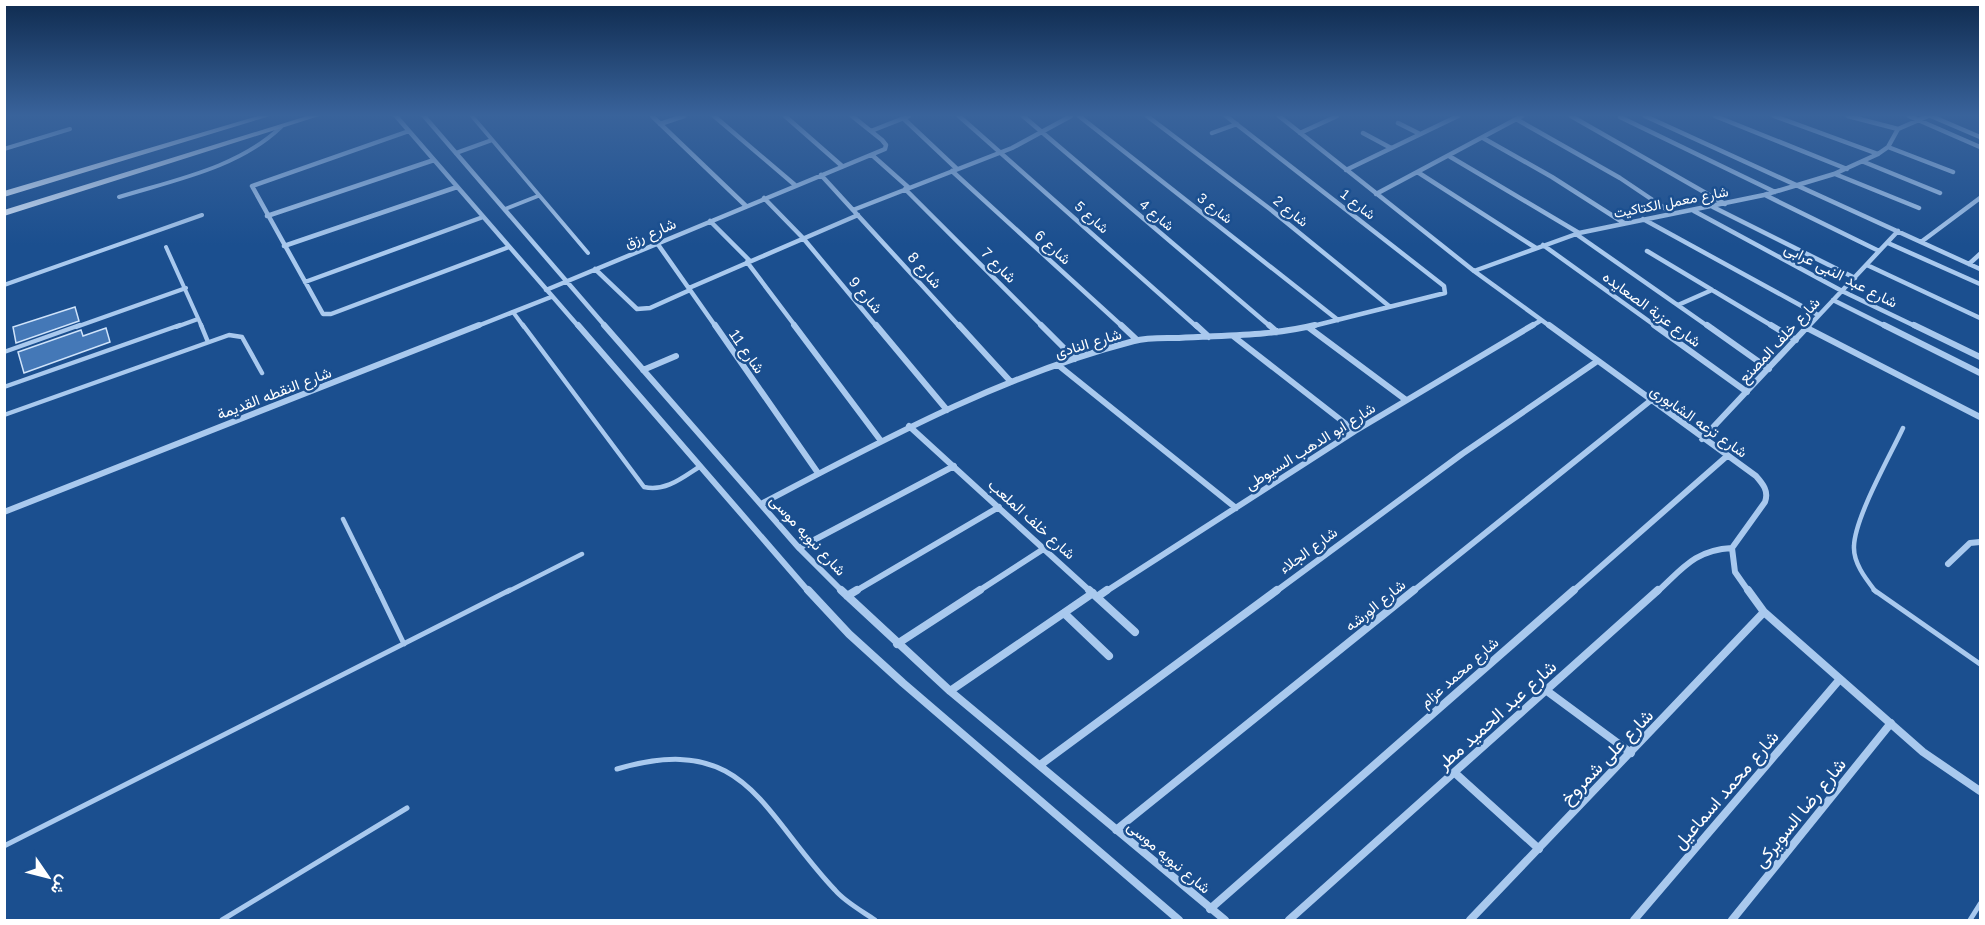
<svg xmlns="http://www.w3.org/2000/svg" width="1985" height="925" font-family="Helvetica,Vazirmatn,sans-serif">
<rect width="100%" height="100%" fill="#1b4f8f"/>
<path fill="#4478b7" stroke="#cfe3fa" stroke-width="1.5" d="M75,307l4,14 -63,22 -3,-16z
M106,328l4,14 -86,31 -6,-21 63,-22 2,6z"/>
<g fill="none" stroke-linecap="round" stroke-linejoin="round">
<path stroke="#a9c9ee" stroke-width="4" d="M472,116l116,137
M4,149l66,-20
M456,153l36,-13
M119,197c55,-17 119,-29 162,-70
M505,209l33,-13
M166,247l36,80
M4,285l198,-70
M513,312l11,15
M76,327l110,-39
M176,327l22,-8"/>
<path stroke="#a9c9ee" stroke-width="4.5" d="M201,325l7,17
M523,325l121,162c21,5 38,-9 55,-20
M4,352l76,-27
M4,387l176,-62
M4,415l225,-80 13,2 20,36
M343,519l36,73
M507,592l75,-38
M1876,592c-10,-13 -23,-29 -22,-46 1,-29 36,-90 49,-118"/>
<path stroke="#a9c9ee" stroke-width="5" d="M378,590l26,54
M1874,590l106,74
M617,769c129,-38 144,43 218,121 10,12 27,21 40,30
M4,846l506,-256
M222,920l185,-112
M1970,920l10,-16"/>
<path stroke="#a9c9ee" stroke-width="4.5" d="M396,116l183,211
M424,116l182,211
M652,116l94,90
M714,116l81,69
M785,116l57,50
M959,116l238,211
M1023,116l248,211
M1079,116l259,204
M1147,116l123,93 119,97
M1226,116l218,170 1,7 -136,34
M1279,116l195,155 77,56
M1571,116l154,88
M1645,116l335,153
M1715,116l132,53
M1774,116l104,38
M1848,116l50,13
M1909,116l71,31
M1931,116l49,21
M1620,117l155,75
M904,119l53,50
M1516,119l104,59 52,35
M1398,123l22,11
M660,124l24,-8
M409,131l-157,55 71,128h8l178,-67
M871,131l38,-15
M1212,133l25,-9
M1300,133l37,-17
M1363,133l28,15
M1483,138l69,39 72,46
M1888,147l65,25
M872,155l36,32
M1449,156l130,77
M1864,162l76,31
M1346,170l112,-54
M952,171l171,156
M1419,173l117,75
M1835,174l84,34
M821,175l139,152
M905,189l138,138
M1376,194l146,-78
M1765,195l114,56
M764,198l39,40 74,89
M1713,207l142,71
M853,210l159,-62 59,-32
M1694,211l148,80 75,36
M267,216l167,-56
M1643,219l175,96
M710,221l40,40
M1576,234l133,93
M1921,242l59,-44
M657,243l59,84
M1888,243l92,41
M1543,245l114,82
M284,246l173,-59
M1647,251l127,76
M747,262l49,65
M1969,264l11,-10
M1867,265l113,53
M595,269l42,40 13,-1 40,-18
M1474,271l105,-38 185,-38 70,-21 44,-20 10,-7 10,-18 30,-13
M305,282l178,-65
M689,288l169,-73
M546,290l339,-141 1,-4 -4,-5 -30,-24
M1833,300l54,27
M1678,305l34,-15
M475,327l76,-30
M1530,327l10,-6
M1808,327l90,-96"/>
<path stroke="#a9c9ee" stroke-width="6" d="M578,325l231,267
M604,325l195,223 44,44
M715,325l103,148
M794,325l87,116
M876,325l71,85
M959,325l52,57
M1041,325l34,34
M1121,325l16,15
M1196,325l13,12
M1269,325l8,7
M1549,325l207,151c7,8 13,15 9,26l-33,46 3,24 14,20
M1654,325l93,67
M1707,325l62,44
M1771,325l25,15
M1884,325l96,48
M1914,325l66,32
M1308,327l98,73
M1807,328l173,89
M1233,336l122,95
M1058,365l178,143
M643,370l33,-14
M909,426l182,166
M1702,439l107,-114
M761,504c120,-63 241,-129 373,-163 14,-4 31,-3 45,-3 45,-3 92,-2 136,-13
M4,512l475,-187
M799,548l155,-82
M1948,564l22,-21 10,-1
M854,592l145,-85
M977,592l68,-44
M1105,592l250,-161 178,-106
M1275,592l187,-138 134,-92
M1412,592l238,-191
M1572,592l155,-136
M1657,592c26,-24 38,-42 75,-44"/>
<path stroke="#a9c9ee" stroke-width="8" d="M808,590l41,44 54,49 276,237
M841,590l109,101 275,229
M1089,590l46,42
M1748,590l16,22 159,140 57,39
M847,596l10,-6
M1097,597l10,-7
M1064,613l45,43
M897,644l83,-54
M950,691l143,-98
M1547,691l84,62
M1040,765l237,-175
M1455,773l84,76
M1116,830l298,-240
M1210,909l364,-319
M1289,920l369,-330
M1470,920l294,-308
M1634,920l206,-241
M1732,920l159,-197"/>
<path fill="#d6e6fa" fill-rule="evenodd" d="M258,116h12l-266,81v-6z
M307,116h12l-315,100v-6z"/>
</g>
<linearGradient id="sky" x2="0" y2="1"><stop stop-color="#0f2b4f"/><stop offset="0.47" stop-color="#39639b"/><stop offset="1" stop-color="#39639b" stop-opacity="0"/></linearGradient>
<rect width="1985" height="245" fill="url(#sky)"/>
<g text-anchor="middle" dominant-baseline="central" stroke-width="5" stroke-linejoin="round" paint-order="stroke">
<g font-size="14" fill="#fff" stroke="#1b4f8f">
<text transform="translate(1671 202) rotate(-11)">شارع معمل الكتاكيت</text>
<text transform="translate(1358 204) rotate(38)">شارع 1</text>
<text transform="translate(1215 208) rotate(38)">شارع 3</text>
<text transform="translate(1291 211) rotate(39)">شارع 2</text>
<text transform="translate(1157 215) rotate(40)">شارع 4</text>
<text transform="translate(1092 217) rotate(42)">شارع 5</text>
</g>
<g font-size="15" fill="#fff" stroke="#1b4f8f">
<text transform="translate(650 233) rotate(-23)">شارع رزق</text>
<text transform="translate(1053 247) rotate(42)">شارع 6</text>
<text transform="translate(999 265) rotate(45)">شارع 7</text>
<text transform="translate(925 270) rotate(48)">شارع 8</text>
<text transform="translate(1841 275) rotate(27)">شارع عبد النبى عرابى</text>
<text transform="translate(866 295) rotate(50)">شارع 9</text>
<text transform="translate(1652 309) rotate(36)">شارع عزبة الصعايده</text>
<text transform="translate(1779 340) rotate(-47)">شارع خلف المصنع</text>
<text transform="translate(1088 343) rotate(-17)">شارع النادى</text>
<text transform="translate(747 351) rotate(55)">شارع 11</text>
<text transform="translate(274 393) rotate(-21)">شارع النقطه القديمة</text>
<text transform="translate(1699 421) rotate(35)">شارع ترعه الشابورى</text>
<text transform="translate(1310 446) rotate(-32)">شارع ابو الدهب السيوطى</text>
<text transform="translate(1032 519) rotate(42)">شارع خلف الملعب</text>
<text transform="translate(808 535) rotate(47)">شارع نبويه موسى</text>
<text transform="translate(1308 550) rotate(-36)">شارع الجلاء</text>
<text transform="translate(1375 605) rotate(-39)">شارع الورشه</text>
<text transform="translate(1459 672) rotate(-41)">شارع محمد عزام</text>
<text transform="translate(1169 857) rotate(40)">شارع نبويه موسى</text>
</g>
<g font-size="18" fill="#fff" stroke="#1b4f8f">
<text transform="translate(1497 715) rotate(-42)">شارع عبد الحميد مطر</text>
<text transform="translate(1607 757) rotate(-46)">شارع على شمروخ</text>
<text transform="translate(1726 790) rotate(-49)">شارع محمد اسماعيل</text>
<text transform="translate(1800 813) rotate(-51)">شارع رضا السويركى</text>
</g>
</g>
<rect width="1985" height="925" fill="none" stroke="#ffffff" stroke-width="12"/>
<g transform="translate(48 877) rotate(125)" stroke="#1b4f8f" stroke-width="4.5" paint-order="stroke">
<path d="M0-4.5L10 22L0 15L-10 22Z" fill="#ffffff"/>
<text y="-9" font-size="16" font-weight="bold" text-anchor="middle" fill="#ffffff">ش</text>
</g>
</svg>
